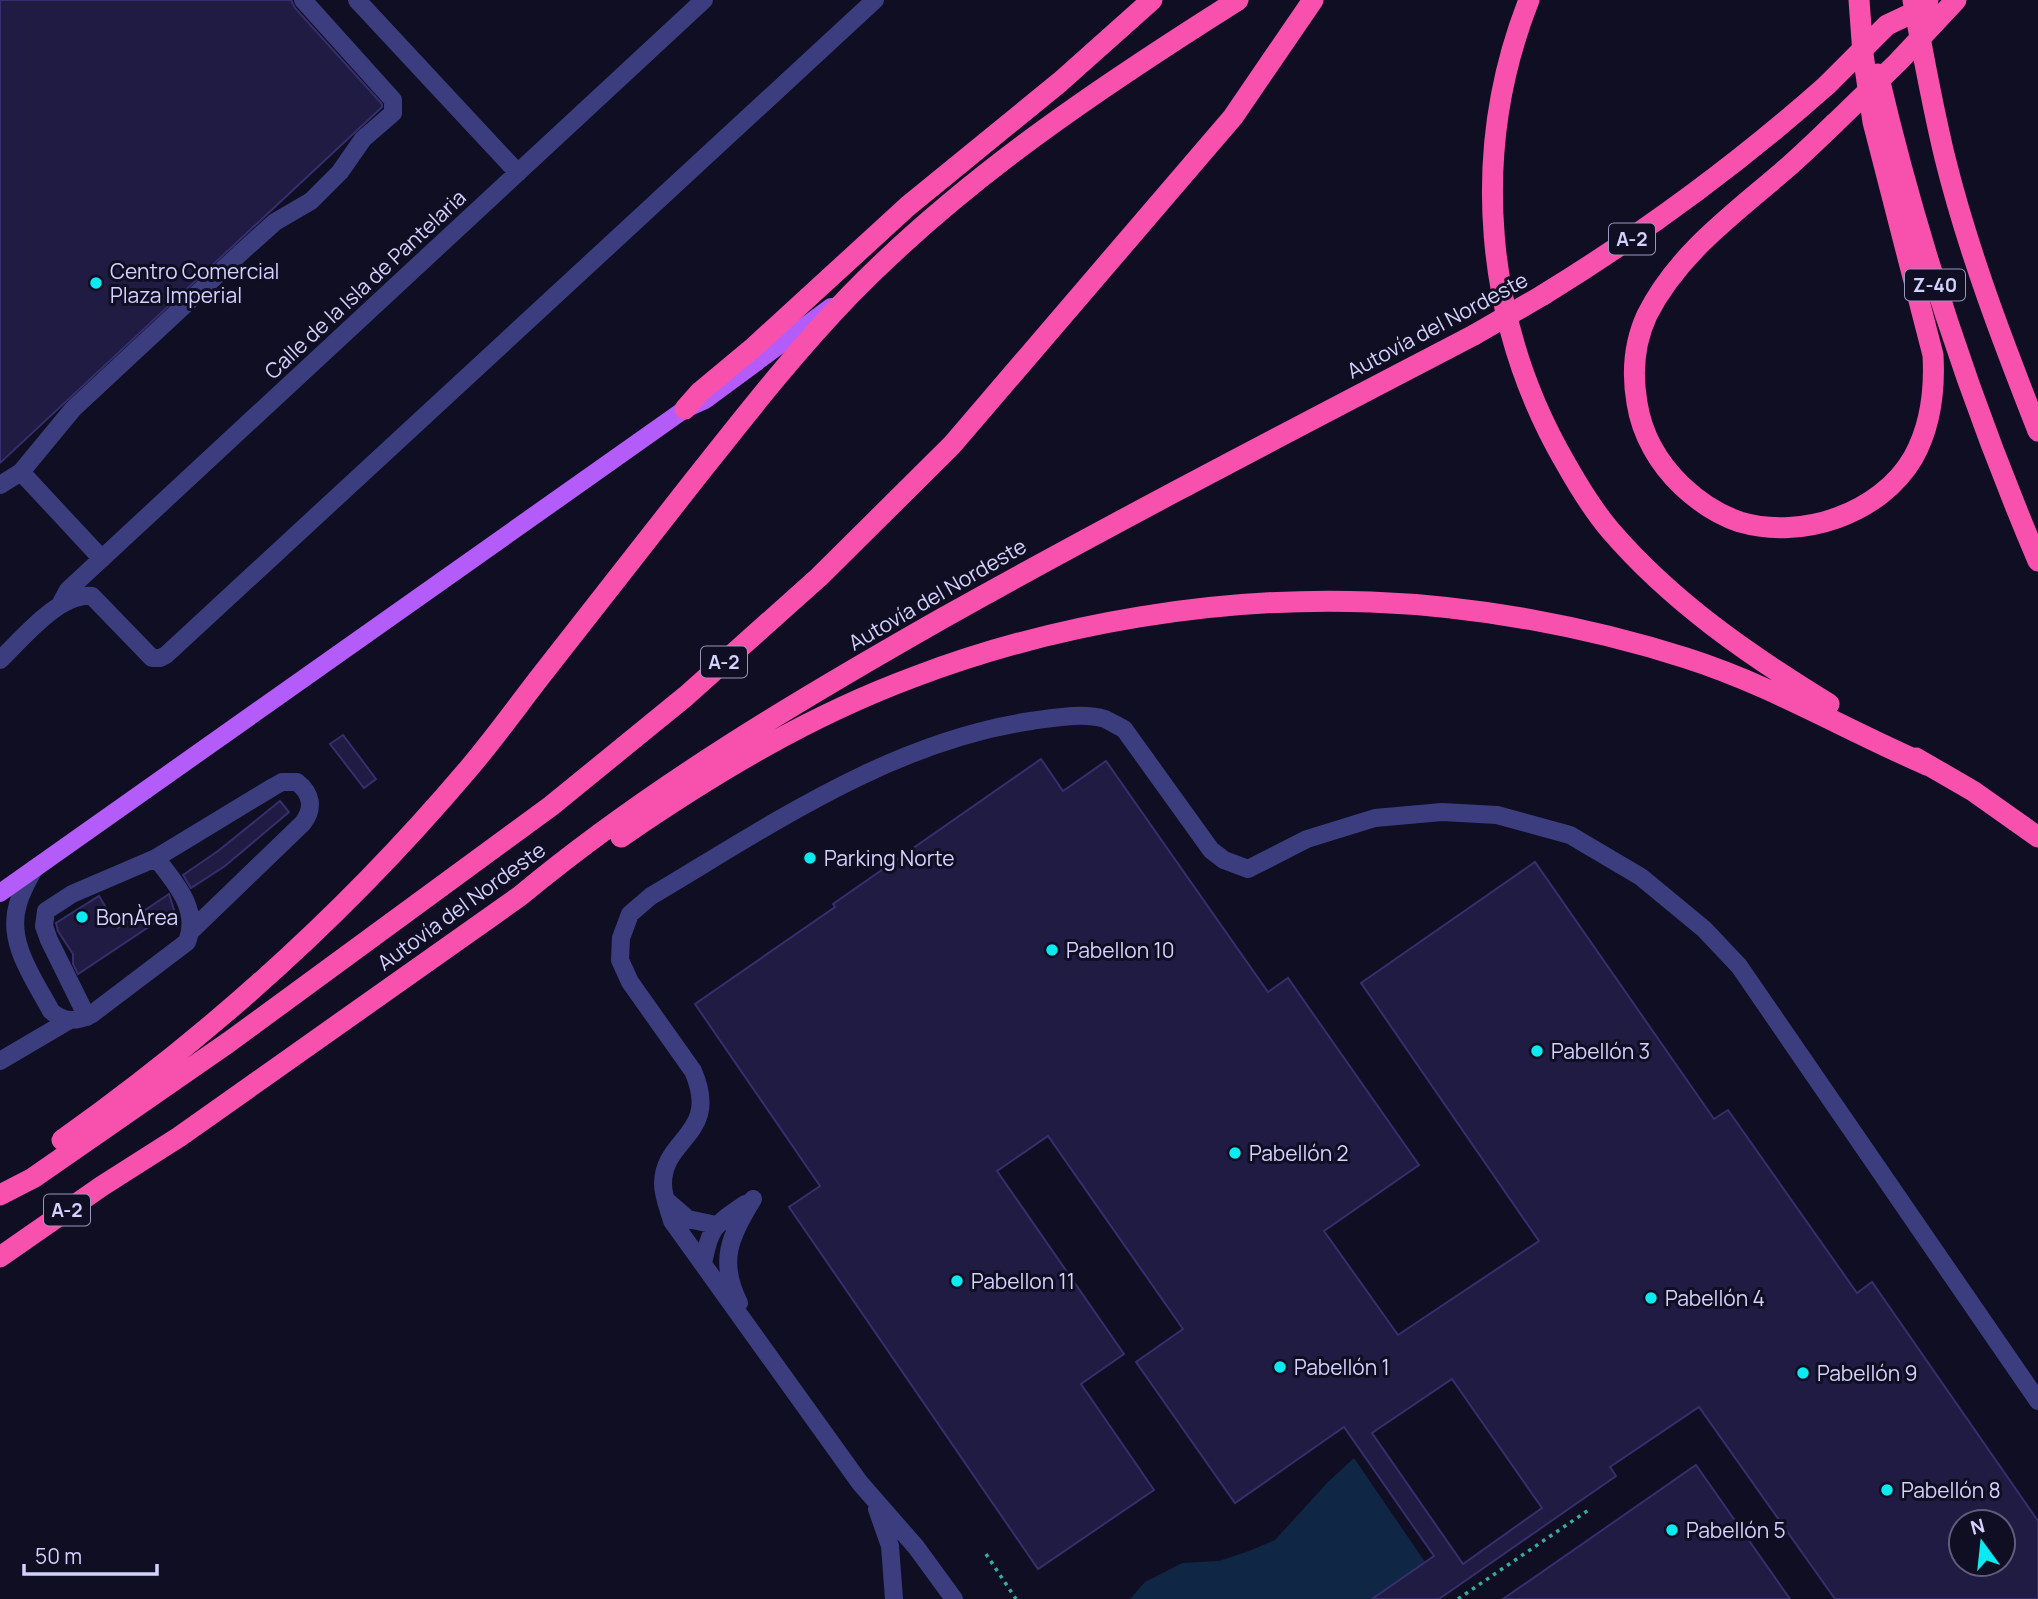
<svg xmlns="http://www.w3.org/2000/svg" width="2038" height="1599" font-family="Manrope,sans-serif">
<rect width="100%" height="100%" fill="#100e22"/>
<path fill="#0f2745" d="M1354,1458l71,104 -53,37h-242l15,-17 37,-19 37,-2 30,-10 26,-11 53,-58z"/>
<path fill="#201b42" stroke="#362e6d" stroke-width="2" fill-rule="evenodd" d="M0,0h291l4,8 87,96v3l-382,356z
M343,735l33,44 -12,9 -34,-44z
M1041,759l22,32 43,-30 162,231 20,-14 131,187 -95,66 74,104 141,-94 -178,-258 174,-121 179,257 14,-9 129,183 15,-11 166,239v78h-203l-136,-192 -89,60 6,9 -177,123h-67l62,-43 -90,-129 -109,76 -99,-141 47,-33 -135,-193 -51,35 127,183 -43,30 73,106 -116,79 -249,-362 31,-21 -125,-182 140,-97 -2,-3zM1452,1379l90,129 -79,56 -91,-131zM1961,1522h42v42h-42z
M280,801l9,11 -64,54 -34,22 -8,-13 35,-24z
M169,894l5,16 -96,64 -5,-10v-10l-15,-23 -2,-8 43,-27 19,32z
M1696,1465l94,134h-287z"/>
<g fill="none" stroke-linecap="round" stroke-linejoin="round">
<path stroke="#33af9f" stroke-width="3.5" stroke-dasharray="3.5 5" stroke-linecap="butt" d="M986,1554l30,45
M1458,1599l132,-90"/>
<path stroke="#3b3d7f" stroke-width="18" d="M357,0l161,173
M21,472l81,87
M0,485l21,-13 52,-63 173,-161 29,-26 36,-21 29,-29 23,-33 30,-26v-13l-90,-100
M61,603l7,-13 636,-590
M0,660c23,-22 59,-67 92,-64l60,62h8l6,-3 709,-655
M34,869c-6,11 -13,23 -16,35 -12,38 16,75 33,107 13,12 26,11 41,3l95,-72c13,-33 -12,-59 -31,-84
M87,1017l-38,-77 -5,-14 2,-15 26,-17 84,-36 117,-71 9,-5h15c15,12 17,26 6,41l-112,108
M0,1061l68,-40
M666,1200l22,19 28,6
M703,1264c7,-38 12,-39 42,-60
M739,1303c-21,-42 -9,-67 14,-104
M877,1509l13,37 4,53
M954,1599l-38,-52 -56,-64 -188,-262c-3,-11 -9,-25 -9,-37 0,-47 58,-49 30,-113l-63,-89 -10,-22 1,-22 9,-24 21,-18c120,-71 239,-154 380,-175 22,-3 52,-9 74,-2 6,3 13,7 19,10l87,121 13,10 24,9 59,-30 68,-21 67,-6 55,3 73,20 71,42 63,52 35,37 299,435"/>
<path stroke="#b35cf9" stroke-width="18" d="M0,893l685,-484 20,-9 126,-93"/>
<path stroke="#f851ad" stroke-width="21" d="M1529,0c-60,152 -45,323 37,464 13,23 28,47 44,66 62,72 139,125 219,174
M1913,0c10,53 19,105 32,158 23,93 58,184 93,273
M1878,74c39,167 93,329 160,487
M1835,123c-18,17 -35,34 -54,50 -50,43 -104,82 -134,142 -13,28 -15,59 -10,88 5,32 22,61 45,83 16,15 37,29 58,36 62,18 140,-8 173,-64 18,-32 22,-67 20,-103l-60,-233 -10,-68 -4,-54
M1543,295c101,-62 195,-131 284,-210
M685,409l15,-17 54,-45 154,-141 152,-124 92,-82
M1916,758l57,33 65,46
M621,837c93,-64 188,-121 293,-160 142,-54 306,-81 457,-75 105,4 215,24 315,56 85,27 160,72 241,107
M62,1140c151,-107 289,-232 408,-373 27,-32 51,-66 77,-99 49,-63 99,-126 148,-189 50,-63 99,-126 155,-184 114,-117 250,-208 388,-295
M0,1195l33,-17 196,-136 322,-236 135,-110 133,-119 133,-132 281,-328 80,-117
M0,1257l102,-71 77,-49 341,-241c130,-108 277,-195 423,-278 175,-98 353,-190 531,-283"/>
<path stroke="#f851ad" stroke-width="21" d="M1827,85l60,-60 32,-15 9,-10
M1835,123l63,-61 58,-62
M1474,335l69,-40"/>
</g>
<g fill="#09eaf1" stroke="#100e22" stroke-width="2.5">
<circle cx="96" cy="283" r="7"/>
<circle cx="810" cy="858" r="7"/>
<circle cx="82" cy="917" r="7"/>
<circle cx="1052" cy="950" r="7"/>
<circle cx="1537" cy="1051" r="7"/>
<circle cx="1235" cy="1153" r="7"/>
<circle cx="957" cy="1281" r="7"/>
<circle cx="1651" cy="1298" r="7"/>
<circle cx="1280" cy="1367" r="7"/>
<circle cx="1803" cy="1373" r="7"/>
<circle cx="1887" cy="1490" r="7"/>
<circle cx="1672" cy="1530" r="7"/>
</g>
<g text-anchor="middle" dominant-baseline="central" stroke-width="6" stroke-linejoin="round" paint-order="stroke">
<g fill="#100e22" stroke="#9896bb" stroke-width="2">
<rect x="1609" y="223.5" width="46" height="31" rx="5"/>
<rect x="1905" y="269.5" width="60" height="31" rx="5"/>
<rect x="701" y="646.5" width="46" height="31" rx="5"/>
<rect x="44" y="1194.5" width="46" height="31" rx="5"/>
</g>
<g font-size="19" font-weight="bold" fill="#d3d1fd">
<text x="1632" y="239">A-2</text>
<text x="1935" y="285">Z-40</text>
<text x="724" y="662">A-2</text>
<text x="67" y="1210">A-2</text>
</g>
<g font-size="21" fill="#d3d1fd" stroke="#100e22" text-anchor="start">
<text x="110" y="271">Centro Comercial<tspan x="110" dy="24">Plaza Imperial</tspan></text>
<text x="824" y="858">Parking Norte</text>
<text x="96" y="917">BonÀrea</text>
<text x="1066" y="950">Pabellon 10</text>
<text x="1551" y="1051">Pabellón 3</text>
<text x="1249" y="1153">Pabellón 2</text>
<text x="971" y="1281">Pabellon 11</text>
<text x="1665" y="1298">Pabellón 4</text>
<text x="1294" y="1367">Pabellón 1</text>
<text x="1817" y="1373">Pabellón 9</text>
<text x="1901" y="1490">Pabellón 8</text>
<text x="1686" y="1530">Pabellón 5</text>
</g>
<g font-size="21" fill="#d3d1fd" stroke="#100e22">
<text transform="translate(365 284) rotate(-43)">Calle de la Isla de Pantelaria</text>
<text transform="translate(1437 325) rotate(-28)">Autovía del Nordeste</text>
<text transform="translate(937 594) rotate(-30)">Autovía del Nordeste</text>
<text transform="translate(461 906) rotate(-36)">Autovía del Nordeste</text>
</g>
</g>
<g transform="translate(1982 1543) rotate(345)"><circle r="33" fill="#100e22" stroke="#5e5c7a" stroke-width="2"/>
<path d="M0-5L12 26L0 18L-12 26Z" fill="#09eaf1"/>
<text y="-10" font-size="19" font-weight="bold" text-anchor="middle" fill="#d3d1fd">N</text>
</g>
<path d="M24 1564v10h133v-10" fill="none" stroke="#d3d1fd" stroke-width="3.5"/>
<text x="35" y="1564" font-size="21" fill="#d3d1fd" stroke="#100e22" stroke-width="5" paint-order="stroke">50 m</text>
</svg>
